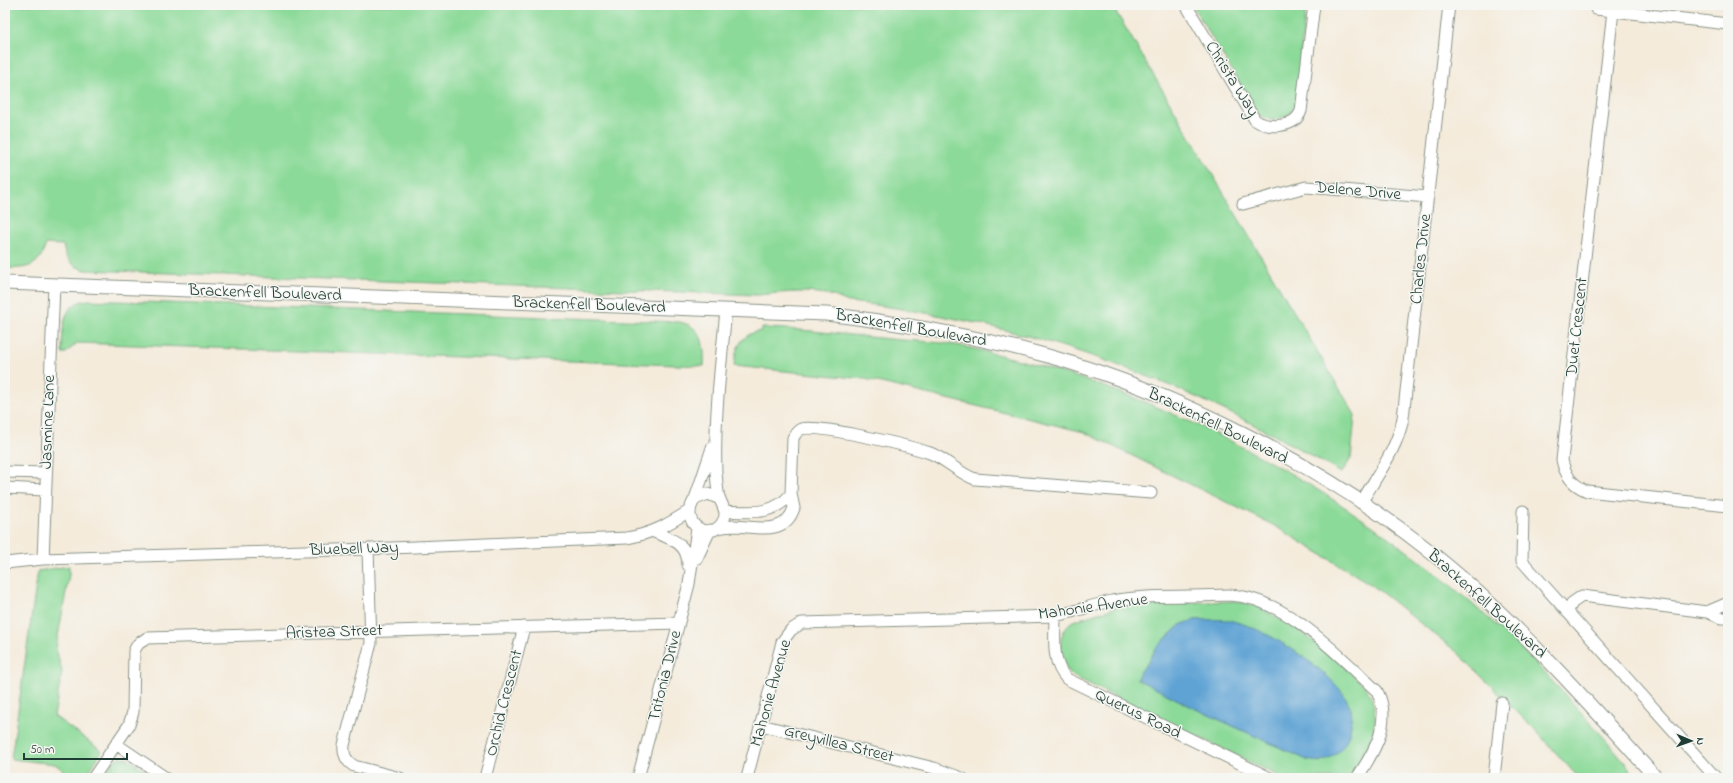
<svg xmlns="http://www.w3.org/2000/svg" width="1733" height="783" font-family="'Indie Flower',sans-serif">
<rect width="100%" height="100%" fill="#f6f6f2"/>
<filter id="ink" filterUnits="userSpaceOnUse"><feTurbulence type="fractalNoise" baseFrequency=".025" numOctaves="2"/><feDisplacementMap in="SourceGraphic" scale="8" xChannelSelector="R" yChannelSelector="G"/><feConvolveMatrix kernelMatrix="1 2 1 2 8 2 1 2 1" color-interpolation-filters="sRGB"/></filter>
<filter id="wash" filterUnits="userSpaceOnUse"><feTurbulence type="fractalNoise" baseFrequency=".012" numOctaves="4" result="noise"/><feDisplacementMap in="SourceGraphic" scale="16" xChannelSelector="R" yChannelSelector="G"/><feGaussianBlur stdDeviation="0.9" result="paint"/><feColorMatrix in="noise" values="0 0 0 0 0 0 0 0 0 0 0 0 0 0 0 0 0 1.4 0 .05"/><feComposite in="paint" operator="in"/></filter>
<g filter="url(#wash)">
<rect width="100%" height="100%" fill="#f4ebdb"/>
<path fill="#8cda99" stroke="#568c66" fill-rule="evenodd" d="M5,5h1107l243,410 -4,44 -10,14c-149,-89 -301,-147 -474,-169 -6,-1 -13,-1 -19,-2 -7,-3 -15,-7 -23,-8 -23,-4 -45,-1 -68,1l-671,-25c-14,-3 -21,-11 -23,-25l-17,-1c-7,24 -19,25 -41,24z
M1192,5h114l-11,100c-4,14 -25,18 -36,10z
M89,300l591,22c23,5 25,23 24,44l-627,-23 -11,10h-4c1,-22 -2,-51 27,-53z
M762,328c43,1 85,7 128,11 21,2 44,2 66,6 210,43 403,149 557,296 27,26 52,54 78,82 16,18 32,35 45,55h-57l-43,-47 -79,-79 -85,-67 -99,-60 -189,-93 -219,-53 -131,-13c2,-19 7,-33 28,-35z
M69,566v9l-13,73 6,24 -8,44 48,35 -17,27h-12l-18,-14 -44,-5 27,-188z
M1236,601l22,5 43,26 29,22 35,32c23,34 2,63 -16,92h-66l-208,-101c-17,-11 -21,-45 -2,-56l51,-16zM1194,620c11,0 24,-1 34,1 46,9 82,41 114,72l-22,69 -13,-2 -111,-51 -58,-30 2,-8 7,-7 9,-16 24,-23z
M120,757l7,1 29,20h-54l13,-18z"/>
<path fill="#5fa3d4" stroke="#3f7084" d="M1194,620c11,0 23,-1 34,0 35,6 92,44 114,72 18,23 9,61 -20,69 -5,1 -11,0 -15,-1l-111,-51 -59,-30 3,-8 7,-7 9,-16 24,-23z"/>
</g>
<g filter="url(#ink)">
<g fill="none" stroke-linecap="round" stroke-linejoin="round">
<g stroke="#8a9488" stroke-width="13">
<path id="minor" d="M1186,5l69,115c13,9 40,8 46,-9l13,-106
M1596,9l17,2
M1728,24l-115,-13 -51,449c3,15 10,25 25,31l141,15
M1243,204l63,-17 122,10
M5,472l41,1
M5,488l40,2
M695,499l17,-51
M720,499l-12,-5 -13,5c-17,24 14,44 27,24 7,-10 0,-17 -3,-26 -2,-8 -2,-16 -3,-24 -2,-55 5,-109 10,-163
M1361,503c16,-28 36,-53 42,-85l46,-413
M725,511c25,1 48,5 66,-17
M1523,511l-1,50 194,217
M717,528c6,-1 12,-2 18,-2 22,1 50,10 59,-18l-3,-14 2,-56c2,-4 4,-7 8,-9 17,-5 109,17 129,24 16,6 28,20 45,26l176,14
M654,532c17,7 34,11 34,33
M368,549l3,94 -27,102c-1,10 2,16 10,21l46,12
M697,558l13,-28
M43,559l11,-274
M5,563l38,-4 325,-10 259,-11c27,-5 40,-13 62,-27
M1728,603l-21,9 14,6h7
M1567,612l5,-9 10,-7 125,16
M1055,616c0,21 -4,47 12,63l203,99
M761,725l173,43 28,10
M116,744l50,34
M93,778l36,-53 4,-13 1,-61 4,-7 9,-6 531,-15
M485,778l39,-151
M638,778l51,-194 8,-56
M747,778l35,-136 9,-12 11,-7 253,-7c19,-4 38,-11 57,-15 38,-7 79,-4 117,-6 56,2 109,60 148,96 16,31 -3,61 -20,87
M1494,778l8,-75"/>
</g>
<g stroke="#8a9488" stroke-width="15">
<path id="tertiary" d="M5,283l821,31c75,9 149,22 222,42 130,37 268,107 375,190 87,68 160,150 233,232"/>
</g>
<use href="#minor" stroke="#fff" stroke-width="11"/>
<use href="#tertiary" stroke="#fff" stroke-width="13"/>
</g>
</g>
<g text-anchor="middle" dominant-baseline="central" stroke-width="3" stroke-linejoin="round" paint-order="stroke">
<g font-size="17" fill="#1f3d34" stroke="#f6f6f2">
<text transform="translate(1232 79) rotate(58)">Christa Way</text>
<text transform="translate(1358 191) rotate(5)">Delene Drive</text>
<text transform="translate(1421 259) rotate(-84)">Charles Drive</text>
<text transform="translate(265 293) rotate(2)">Brackenfell Boulevard</text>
<text transform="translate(589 305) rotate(2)">Brackenfell Boulevard</text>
<text transform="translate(1577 327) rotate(-84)">Duet Crescent</text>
<text transform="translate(911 328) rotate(10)">Brackenfell Boulevard</text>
<text transform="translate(48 422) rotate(-88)">Jasmine Lane</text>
<text transform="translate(1218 426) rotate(26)">Brackenfell Boulevard</text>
<text transform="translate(354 549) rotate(-2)">Bluebell Way</text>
<text transform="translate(1487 604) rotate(42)">Brackenfell Boulevard</text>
<text transform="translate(1093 607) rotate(-8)">Mahonie Avenue</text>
<text transform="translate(334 632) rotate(-2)">Aristea Street</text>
<text transform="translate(665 676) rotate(-76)">Tritonia Drive</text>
<text transform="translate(771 693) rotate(-74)">Mahonie Avenue</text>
<text transform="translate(504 703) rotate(-76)">Orchid Crescent</text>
<text transform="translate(1138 714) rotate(26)">Querus Road</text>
<text transform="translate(839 744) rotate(14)">Greyvillea Street</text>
</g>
</g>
<rect width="1733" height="783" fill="none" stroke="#f6f6f2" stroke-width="20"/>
<g transform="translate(1691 741) rotate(92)" stroke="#f6f6f2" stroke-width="3" paint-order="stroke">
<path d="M0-3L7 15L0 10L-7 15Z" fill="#1f3d34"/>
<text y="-6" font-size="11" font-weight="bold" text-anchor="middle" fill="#1f3d34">N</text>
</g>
<path d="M24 753v6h103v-6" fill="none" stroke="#1f3d34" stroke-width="2"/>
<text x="30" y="753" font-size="12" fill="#1f3d34" stroke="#f6f6f2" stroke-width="3" paint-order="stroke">50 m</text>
</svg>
